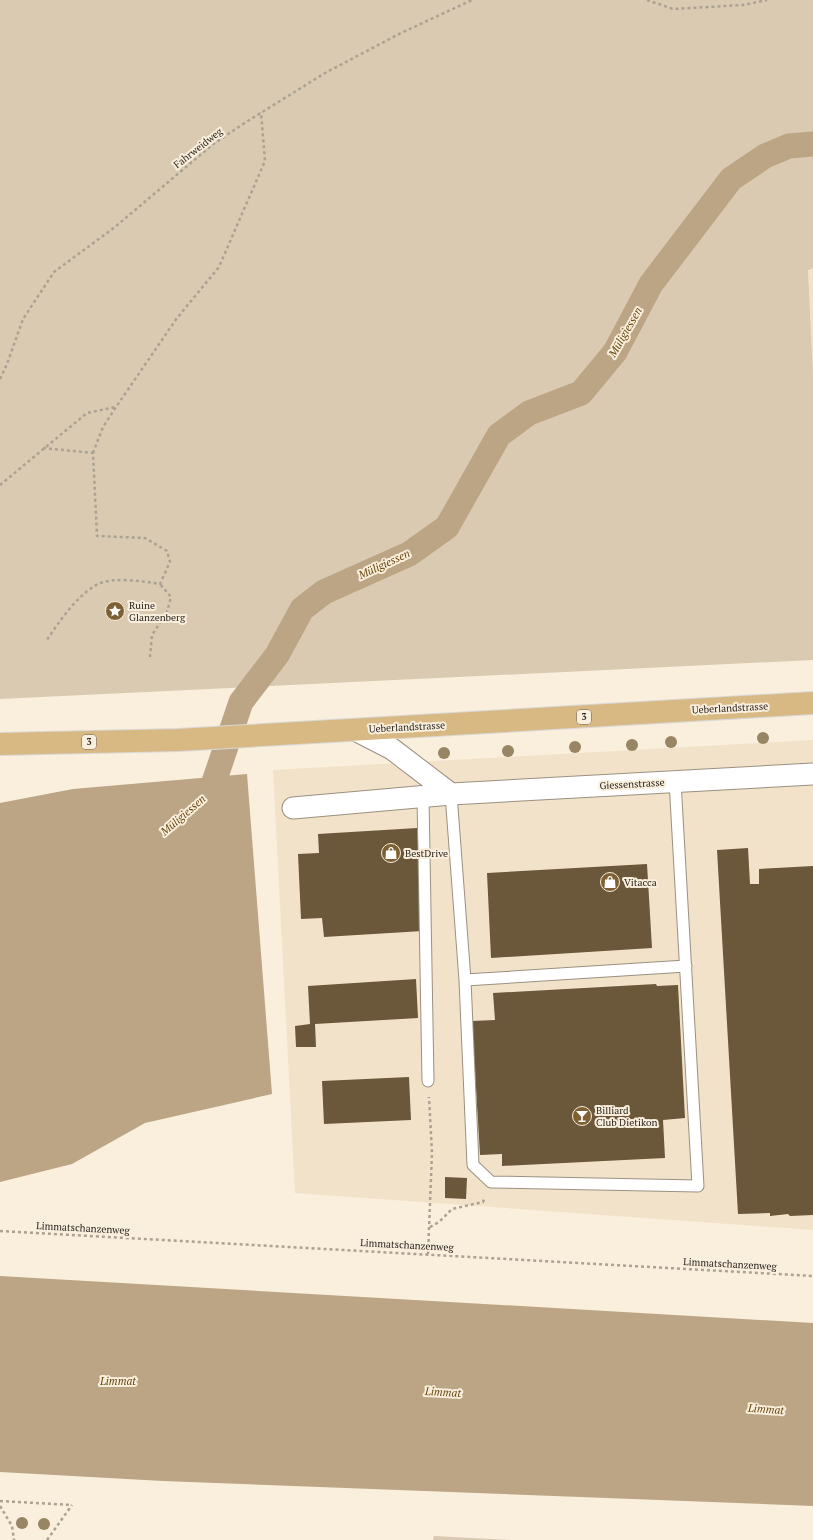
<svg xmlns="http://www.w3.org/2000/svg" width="813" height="1540" font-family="'PT Serif',serif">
<rect width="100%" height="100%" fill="#faeedc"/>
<path fill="#f3e2ca" d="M813,268v104l-5,-103z
M813,740v490l-518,-37 -22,-423z"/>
<path fill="#dacab1" d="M0,0h813v268l-5,2 5,102v288l-813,39z
M434,1536l78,4h-79z"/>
<path fill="#bba584" d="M247,774l25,320 -127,29 -73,41 -72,18v-379l73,-14z
M0,1276l813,47v183l-650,-25 -163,-9z"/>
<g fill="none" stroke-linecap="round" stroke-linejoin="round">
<path stroke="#bba584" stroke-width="25" d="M196,804l15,-13 30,-89 36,-47 25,-46 22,-17 85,-38 38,-27 52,-92 30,-22 52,-20 34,-41 36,-68 80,-105 34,-23 24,-10 24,-2"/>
</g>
<path fill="#6b5739" d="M417,828l6,103 -99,6 -2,-19 -21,1 -3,-65 21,-1 -1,-19z
M748,848l2,36h9v-15l54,-3v349l-23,1 -2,-2 -18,2v-3l-32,1 -21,-364z
M647,864l5,84 -161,10 -4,-85z
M416,979l2,39 -103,6 1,23h-20l-1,-21 15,-2 -2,-38z
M656,984l1,2 21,-1 7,133 -22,2 2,38 -163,8v-12l-22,1 -8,-134 23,-1 -2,-27z
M409,1077l2,43 -87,4 -2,-43z
M445,1177l22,1 -1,21 -21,-1z"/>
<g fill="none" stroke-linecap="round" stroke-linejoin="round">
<g stroke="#9b9080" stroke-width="13">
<path id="lane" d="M451,794l14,186 8,185 18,17 207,4 -23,-405
M423,797l5,284
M465,980l221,-14"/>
</g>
<g stroke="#9b9080" stroke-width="23">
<path id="street" d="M355,730l37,19 59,45
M293,808l158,-14 362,-20"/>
</g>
<g stroke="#d9d8d7" stroke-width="24">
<path id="primary" d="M0,744l178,-4 635,-37"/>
</g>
<path stroke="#aba294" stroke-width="2.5" stroke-dasharray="3 3" stroke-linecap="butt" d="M647,0l26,9 70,-4 24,-5
M0,379l7,-15 16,-45 31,-47 61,-45 97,-82 31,-21 82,-51 76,-40 71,-33
M43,448l50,5 4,83 48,2 22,13 3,11 -10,22c-16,-3 -48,-7 -62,0 -22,12 -38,37 -52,57
M93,453l10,-26 13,-20 61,-89 42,-51 46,-106 -4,-49
M0,485l87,-72 28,-6
M150,657l2,-22 15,-23 4,-15 -11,-13
M430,1227l9,-5 13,-13 31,-7 2,-5
M0,1231l813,45
M428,1254l4,-101 -3,-56
M0,1501l72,4
M0,1506l12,20 2,14
M47,1540l25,-35"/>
<use href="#lane" stroke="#fff" stroke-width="11"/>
<use href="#street" stroke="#fff" stroke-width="21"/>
<use href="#primary" stroke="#d8b984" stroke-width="22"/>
</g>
<g fill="#978564">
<circle cx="763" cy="738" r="6"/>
<circle cx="671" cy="742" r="6"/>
<circle cx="632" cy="745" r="6"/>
<circle cx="575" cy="747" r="6"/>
<circle cx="508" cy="751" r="6"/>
<circle cx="444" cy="753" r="6"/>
<circle cx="22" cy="1523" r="6"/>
<circle cx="44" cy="1524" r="6"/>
</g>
<defs>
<g id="sight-disc" transform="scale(1)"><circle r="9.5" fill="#7d6033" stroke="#faeedc"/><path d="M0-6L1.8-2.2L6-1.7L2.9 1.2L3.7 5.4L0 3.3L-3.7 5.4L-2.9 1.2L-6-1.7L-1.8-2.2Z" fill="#fff"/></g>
<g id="shop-disc" transform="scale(1)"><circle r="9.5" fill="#7d6033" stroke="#faeedc"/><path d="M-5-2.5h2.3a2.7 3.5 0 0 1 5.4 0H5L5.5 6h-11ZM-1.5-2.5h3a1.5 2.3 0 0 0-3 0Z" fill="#fff"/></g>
<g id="bar-disc" transform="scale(1)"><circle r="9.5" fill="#7d6033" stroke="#faeedc"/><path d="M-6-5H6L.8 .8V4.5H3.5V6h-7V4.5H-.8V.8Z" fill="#fff"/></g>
</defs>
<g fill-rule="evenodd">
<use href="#sight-disc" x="115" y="611"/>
<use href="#shop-disc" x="391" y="853"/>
<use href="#shop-disc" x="610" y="882"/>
<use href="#bar-disc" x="582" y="1116"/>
</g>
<g text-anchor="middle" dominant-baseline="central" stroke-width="4" stroke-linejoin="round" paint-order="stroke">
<g fill="#faeedc" stroke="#686158" stroke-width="1">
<rect x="577" y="710" width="14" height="14" rx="3"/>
<rect x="82" y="735" width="14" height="14" rx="3"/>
</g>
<g font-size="9" font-weight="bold" fill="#2a251f">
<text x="584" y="717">3</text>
<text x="89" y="742">3</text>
</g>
<g font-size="10" fill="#2a251f" stroke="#faeedc">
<text transform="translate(198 148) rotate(-38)">Fahrweidweg</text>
<text transform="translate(730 708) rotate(-3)">Ueberlandstrasse</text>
<text transform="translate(407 727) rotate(-3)">Ueberlandstrasse</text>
<text transform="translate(632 784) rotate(-3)">Giessenstrasse</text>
<text transform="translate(83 1228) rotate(3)">Limmatschanzenweg</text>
<text transform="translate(407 1245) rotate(3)">Limmatschanzenweg</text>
<text transform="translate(730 1264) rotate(3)">Limmatschanzenweg</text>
</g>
<g font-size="10" fill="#2a251f" stroke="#faeedc" text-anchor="start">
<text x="129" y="605">Ruine<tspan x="129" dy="12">Glanzenberg</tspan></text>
<text x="405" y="853">BestDrive</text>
<text x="624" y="882">Vitacca</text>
<text x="596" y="1110">Billiard<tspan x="596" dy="12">Club Dietikon</tspan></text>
</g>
<g font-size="11" font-style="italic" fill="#65460b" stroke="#faeedc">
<text transform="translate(625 332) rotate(-60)">Müligiessen</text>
<text transform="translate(384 564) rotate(-25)">Müligiessen</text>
<text transform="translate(183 815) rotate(-41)">Müligiessen</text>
<text x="118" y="1381">Limmat</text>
<text transform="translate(443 1392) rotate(3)">Limmat</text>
<text transform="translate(766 1409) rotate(4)">Limmat</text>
</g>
</g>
</svg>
